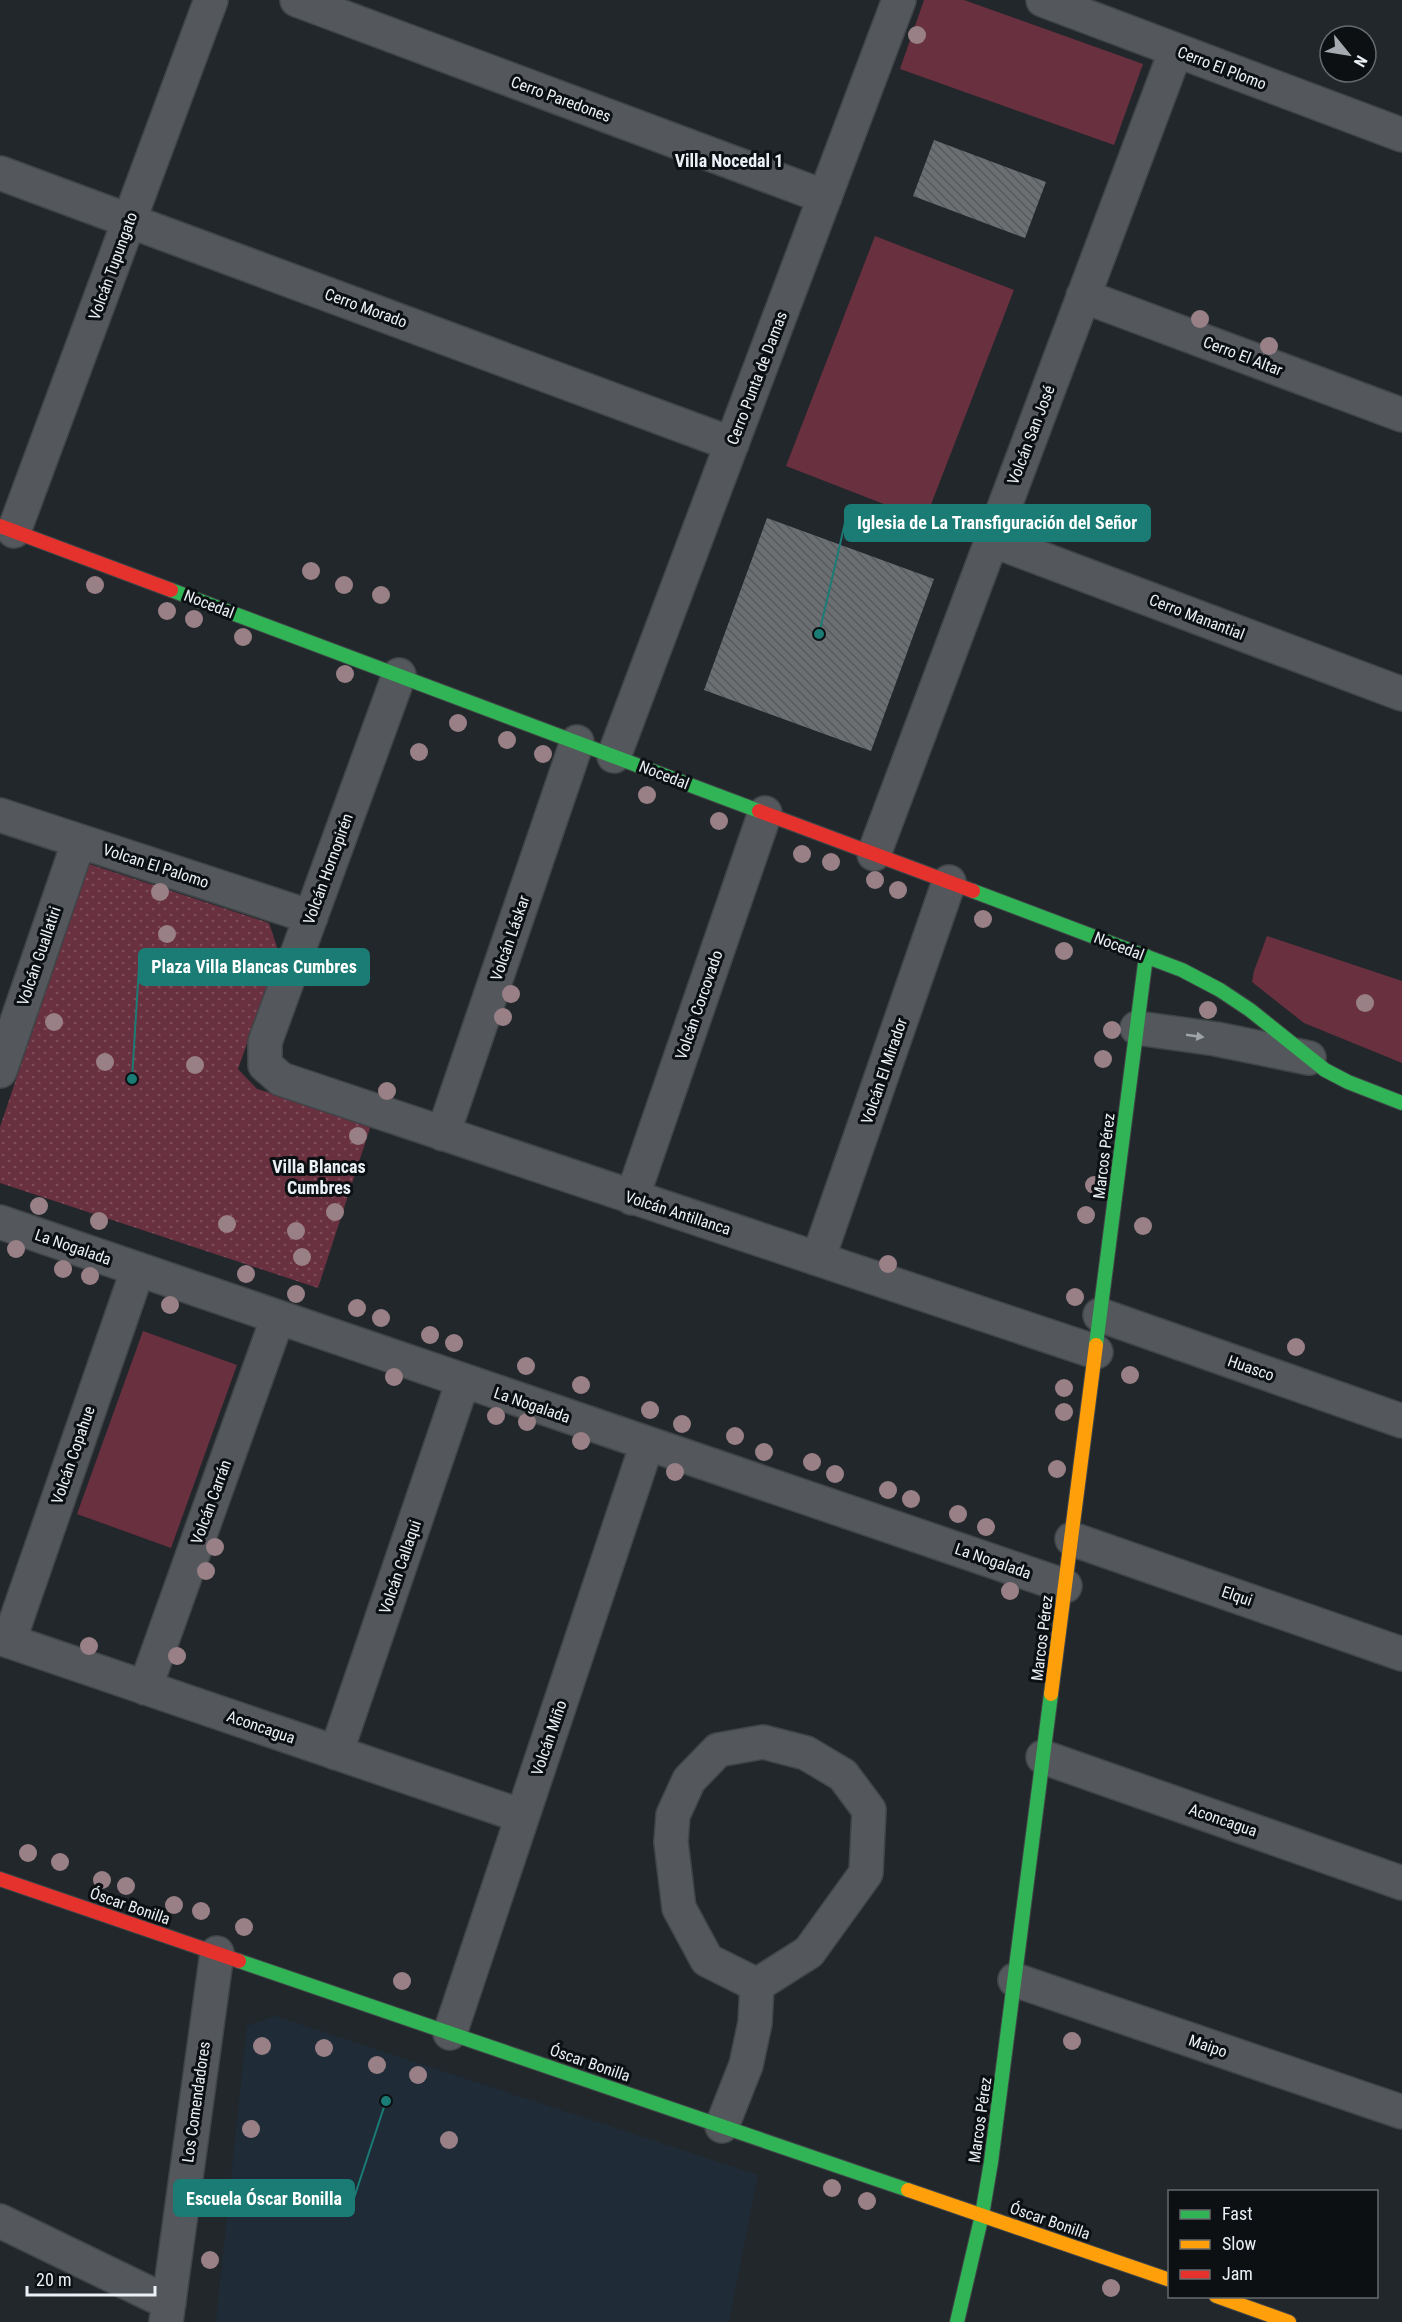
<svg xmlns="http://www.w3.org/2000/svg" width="1402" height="2322" font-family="'Roboto Condensed',sans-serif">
<defs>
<pattern id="park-dots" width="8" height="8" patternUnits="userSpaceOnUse" patternTransform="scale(1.5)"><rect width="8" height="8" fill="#69303f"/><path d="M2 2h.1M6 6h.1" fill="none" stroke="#7f4e5b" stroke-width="1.8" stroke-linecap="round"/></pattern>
<pattern id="building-back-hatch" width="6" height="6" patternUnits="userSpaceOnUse" patternTransform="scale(1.5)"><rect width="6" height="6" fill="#6b6f72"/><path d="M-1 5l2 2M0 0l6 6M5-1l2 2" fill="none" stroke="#575a5c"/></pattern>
</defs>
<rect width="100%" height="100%" fill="#22272b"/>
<path fill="#1f2c37" d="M275,2016l483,159 -29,147h-513l31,-296z"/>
<path fill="#69303f" d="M924,0h40l179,64 -29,81 -214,-76z
M875,236l139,54 -89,230 -139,-54z
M1267,936l135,45v82l-98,-40 -52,-41 2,-11z
M143,1331l94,34 -66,183 -94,-34z"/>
<path fill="url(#park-dots)" d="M89,864l180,59 10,30 -41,116 19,20 115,33 -54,166 -318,-105v-56z"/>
<path fill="url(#building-back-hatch)" d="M934,140l112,42 -21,56 -112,-42z
M767,518l167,61 -63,172 -167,-61z"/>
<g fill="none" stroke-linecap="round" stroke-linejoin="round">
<g stroke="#404548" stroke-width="36">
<path id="street" d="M297,0l528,197
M1043,0l359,135
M0,173l732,271
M1083,296l319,119
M14,531l197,-531
M992,540l410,154
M399,675l-134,367v23l16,14 815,273
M614,756l285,-756
M0,815l311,102
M874,854l302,-804
M1137,1028l79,11 93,19
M0,1071l79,-230
M443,1134l134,-392
M632,1198l133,-385
M0,1222l1065,364
M818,1259l131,-377
M1100,1315l302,106
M1072,1539l330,115
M0,1638l522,178
M9,1641l129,-372
M145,1688l133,-371
M763,1742l43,11 37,22 26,35 -3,63 -57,79 -52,33 -50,-25 -28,-52 -8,-66 2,-27 16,-35 29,-30z
M336,1753l127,-372
M1043,1757l359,126
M1015,1980l387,132
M450,2033l197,-589
M722,2126l24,-61 9,-42 2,-38
M0,2221l169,82
M166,2322l51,-369"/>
</g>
<g stroke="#404548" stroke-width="16">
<path id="fast" d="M171,590l588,221
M973,891l209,79 38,20 30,20 75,60 23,12 54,21
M1096,1345l50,-389
M239,1961l669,229
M957,2322l25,-107 9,-53 60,-468"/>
</g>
<g stroke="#404548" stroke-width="16">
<path id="slow" d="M1051,1694l45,-349
M908,2190l262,90
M1216,2296l73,26"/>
</g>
<g stroke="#404548" stroke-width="16">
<path id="jam" d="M0,526l171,64
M759,811l214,80
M0,1879l239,82"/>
</g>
<use href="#street" stroke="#54585c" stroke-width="33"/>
<use href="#fast" stroke="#30b455" stroke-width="14"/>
<use href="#slow" stroke="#ff9f0a" stroke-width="14"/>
<use href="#jam" stroke="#e5322d" stroke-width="14"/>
</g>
<g fill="#988086">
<circle cx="917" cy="35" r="9"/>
<circle cx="1200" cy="319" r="9"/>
<circle cx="1269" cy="346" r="9"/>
<circle cx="311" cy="571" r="9"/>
<circle cx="95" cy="585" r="9"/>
<circle cx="344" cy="585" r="9"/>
<circle cx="381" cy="595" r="9"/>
<circle cx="167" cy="611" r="9"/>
<circle cx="194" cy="619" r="9"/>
<circle cx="243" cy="637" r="9"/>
<circle cx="345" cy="674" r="9"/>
<circle cx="458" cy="723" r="9"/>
<circle cx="507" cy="740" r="9"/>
<circle cx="419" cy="752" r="9"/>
<circle cx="543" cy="754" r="9"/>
<circle cx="647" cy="795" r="9"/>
<circle cx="719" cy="821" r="9"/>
<circle cx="802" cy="854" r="9"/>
<circle cx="831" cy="862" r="9"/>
<circle cx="875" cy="880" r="9"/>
<circle cx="898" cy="890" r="9"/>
<circle cx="160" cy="892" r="9"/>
<circle cx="983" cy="919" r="9"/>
<circle cx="167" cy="934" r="9"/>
<circle cx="1064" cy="951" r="9"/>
<circle cx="511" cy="994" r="9"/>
<circle cx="1365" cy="1003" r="9"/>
<circle cx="1208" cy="1010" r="9"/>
<circle cx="503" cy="1017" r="9"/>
<circle cx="54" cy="1022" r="9"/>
<circle cx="1112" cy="1030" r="9"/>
<circle cx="1103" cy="1059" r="9"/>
<circle cx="105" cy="1062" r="9"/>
<circle cx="195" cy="1065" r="9"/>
<circle cx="387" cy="1091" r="9"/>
<circle cx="358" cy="1136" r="9"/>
<circle cx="1094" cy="1185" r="9"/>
<circle cx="39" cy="1206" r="9"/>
<circle cx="335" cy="1212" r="9"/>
<circle cx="1086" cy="1215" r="9"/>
<circle cx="99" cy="1221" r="9"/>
<circle cx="227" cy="1224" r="9"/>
<circle cx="1143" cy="1226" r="9"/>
<circle cx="296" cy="1231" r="9"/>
<circle cx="16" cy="1249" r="9"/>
<circle cx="302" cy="1257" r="9"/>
<circle cx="888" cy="1264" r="9"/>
<circle cx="63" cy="1269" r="9"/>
<circle cx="246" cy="1274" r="9"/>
<circle cx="90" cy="1276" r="9"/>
<circle cx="296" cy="1294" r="9"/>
<circle cx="1075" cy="1297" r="9"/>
<circle cx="170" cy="1305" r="9"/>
<circle cx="357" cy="1308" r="9"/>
<circle cx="381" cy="1318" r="9"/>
<circle cx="430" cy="1335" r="9"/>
<circle cx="454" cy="1343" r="9"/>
<circle cx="1296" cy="1347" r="9"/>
<circle cx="526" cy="1366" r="9"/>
<circle cx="1130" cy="1375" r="9"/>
<circle cx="394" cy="1377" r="9"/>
<circle cx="581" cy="1385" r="9"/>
<circle cx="1064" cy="1388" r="9"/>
<circle cx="650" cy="1410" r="9"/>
<circle cx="1064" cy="1412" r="9"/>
<circle cx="496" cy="1416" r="9"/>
<circle cx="527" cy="1422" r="9"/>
<circle cx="682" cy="1424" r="9"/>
<circle cx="735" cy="1436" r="9"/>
<circle cx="581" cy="1441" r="9"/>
<circle cx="764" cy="1452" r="9"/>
<circle cx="812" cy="1462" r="9"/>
<circle cx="1057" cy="1469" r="9"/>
<circle cx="675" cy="1472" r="9"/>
<circle cx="835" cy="1474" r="9"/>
<circle cx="888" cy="1490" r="9"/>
<circle cx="911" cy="1499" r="9"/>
<circle cx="958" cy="1514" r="9"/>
<circle cx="986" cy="1527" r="9"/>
<circle cx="215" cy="1547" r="9"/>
<circle cx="206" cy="1571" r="9"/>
<circle cx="1010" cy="1591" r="9"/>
<circle cx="89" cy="1646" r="9"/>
<circle cx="177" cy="1656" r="9"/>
<circle cx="28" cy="1853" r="9"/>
<circle cx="60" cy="1862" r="9"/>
<circle cx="102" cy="1880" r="9"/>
<circle cx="126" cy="1886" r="9"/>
<circle cx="174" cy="1905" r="9"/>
<circle cx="201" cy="1911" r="9"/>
<circle cx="244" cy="1927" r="9"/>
<circle cx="402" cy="1981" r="9"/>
<circle cx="1072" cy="2041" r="9"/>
<circle cx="262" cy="2046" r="9"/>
<circle cx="324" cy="2048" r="9"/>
<circle cx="377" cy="2065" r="9"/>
<circle cx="418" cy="2075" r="9"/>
<circle cx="251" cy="2129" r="9"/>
<circle cx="449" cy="2140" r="9"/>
<circle cx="832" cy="2188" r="9"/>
<circle cx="867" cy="2201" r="9"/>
<circle cx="210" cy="2260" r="9"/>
<circle cx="1111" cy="2288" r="9"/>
</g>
<defs><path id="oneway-solid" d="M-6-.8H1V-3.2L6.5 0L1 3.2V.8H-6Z" transform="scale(1.5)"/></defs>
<use fill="#9fa4a9" href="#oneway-solid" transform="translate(1195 1036) rotate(8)"/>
<g text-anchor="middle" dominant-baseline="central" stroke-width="6" stroke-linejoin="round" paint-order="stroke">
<g font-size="16" fill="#eaf0f6" stroke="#0c1013">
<text transform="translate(1222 68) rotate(21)">Cerro El Plomo</text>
<text transform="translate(561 99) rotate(20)">Cerro Paredones</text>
<text transform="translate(113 266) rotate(-70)">Volcán Tupungato</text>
<text transform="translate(366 308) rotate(20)">Cerro Morado</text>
<text transform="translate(1243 356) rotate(21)">Cerro El Altar</text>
<text transform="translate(757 378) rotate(-69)">Cerro Punta de Damas</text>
<text transform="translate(1031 435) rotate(-69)">Volcán San José</text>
<text transform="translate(209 604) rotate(21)">Nocedal</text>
<text transform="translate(1197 617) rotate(21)">Cerro Manantial</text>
<text transform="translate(664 775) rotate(21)">Nocedal</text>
<text transform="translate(156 866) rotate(18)">Volcan El Palomo</text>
<text transform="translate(328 869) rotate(-70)">Volcán Hornopirén</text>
<text transform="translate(510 938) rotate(-71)">Volcán Láskar</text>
<text transform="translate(1119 946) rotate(21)">Nocedal</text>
<text transform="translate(39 956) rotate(-71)">Volcán Guallatiri</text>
<text transform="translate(699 1005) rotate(-71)">Volcán Corcovado</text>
<text transform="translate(884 1071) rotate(-71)">Volcán El Mirador</text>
<text transform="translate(1104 1156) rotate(-83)">Marcos Pérez</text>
<text transform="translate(678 1213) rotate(18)">Volcán Antillanca</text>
<text transform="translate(73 1247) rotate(19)">La Nogalada</text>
<text transform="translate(1251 1368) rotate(19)">Huasco</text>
<text transform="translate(532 1405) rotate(19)">La Nogalada</text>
<text transform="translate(73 1455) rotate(-71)">Volcán Copahue</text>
<text transform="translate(211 1502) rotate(-70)">Volcán Carrán</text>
<text transform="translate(993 1561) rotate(19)">La Nogalada</text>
<text transform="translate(400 1567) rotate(-71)">Volcán Callaqui</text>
<text transform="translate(1237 1596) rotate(19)">Elqui</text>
<text transform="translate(1042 1638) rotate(-83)">Marcos Pérez</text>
<text transform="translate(261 1727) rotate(19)">Aconcagua</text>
<text transform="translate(549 1738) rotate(-71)">Volcán Miño</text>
<text transform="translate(1223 1820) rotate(19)">Aconcagua</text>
<text transform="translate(130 1906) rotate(19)">Óscar Bonilla</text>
<text transform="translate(1208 2046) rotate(19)">Maipo</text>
<text transform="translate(590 2063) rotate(19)">Óscar Bonilla</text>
<text transform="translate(196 2102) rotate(-82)">Los Comendadores</text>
<text transform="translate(980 2120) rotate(-82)">Marcos Pérez</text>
<text transform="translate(1050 2221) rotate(19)">Óscar Bonilla</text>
</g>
<g font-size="18" font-weight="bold" fill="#eaf0f6" stroke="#0c1013">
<text x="729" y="160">Villa Nocedal 1</text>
<text x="319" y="1166">Villa Blancas<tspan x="319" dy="21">Cumbres</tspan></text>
</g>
</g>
<path fill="none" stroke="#1a7c75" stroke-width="2" d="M819 634L845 523M132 1079L139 967M386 2101L354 2198"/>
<g fill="#1a7c75" stroke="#0c1013" stroke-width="2">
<circle cx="819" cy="634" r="6"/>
<circle cx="132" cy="1079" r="6"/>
<circle cx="386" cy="2101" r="6"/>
</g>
<g fill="#1a7c75" stroke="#1a7c75" stroke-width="2">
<rect x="845" y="505" width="305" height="36" rx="6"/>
<rect x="139" y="949" width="230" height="36" rx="6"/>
<rect x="174" y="2180" width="180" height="36" rx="6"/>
</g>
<g font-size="18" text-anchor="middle" font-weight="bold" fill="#fff">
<text x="997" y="529">Iglesia de La Transfiguración del Señor</text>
<text x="254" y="973">Plaza Villa Blancas Cumbres</text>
<text x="264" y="2205">Escuela Óscar Bonilla</text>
</g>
<rect x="1168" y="2190" width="210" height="108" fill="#0c1013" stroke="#656a6e" stroke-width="1.5"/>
<rect x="1180" y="2210" width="30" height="9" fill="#30b455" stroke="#656a6e" stroke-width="1.5"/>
<text x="1222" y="2220" font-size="18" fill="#eaf0f6">Fast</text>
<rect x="1180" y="2240" width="30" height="9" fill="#ff9f0a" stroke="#656a6e" stroke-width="1.5"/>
<text x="1222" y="2250" font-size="18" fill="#eaf0f6">Slow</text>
<rect x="1180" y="2270" width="30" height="9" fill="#e5322d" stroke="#656a6e" stroke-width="1.5"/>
<text x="1222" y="2280" font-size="18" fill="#eaf0f6">Jam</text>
<g transform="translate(1348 54) rotate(120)"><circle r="28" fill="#0c1013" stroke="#656a6e" stroke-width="1.5"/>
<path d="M0-4.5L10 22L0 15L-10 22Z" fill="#a4aaaf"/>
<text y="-9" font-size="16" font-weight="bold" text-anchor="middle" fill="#eaf0f6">N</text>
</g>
<path d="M27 2286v9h128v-9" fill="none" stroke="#eaf0f6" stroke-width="3"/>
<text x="36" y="2286" font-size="18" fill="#eaf0f6" stroke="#0c1013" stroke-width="4.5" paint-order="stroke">20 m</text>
</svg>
